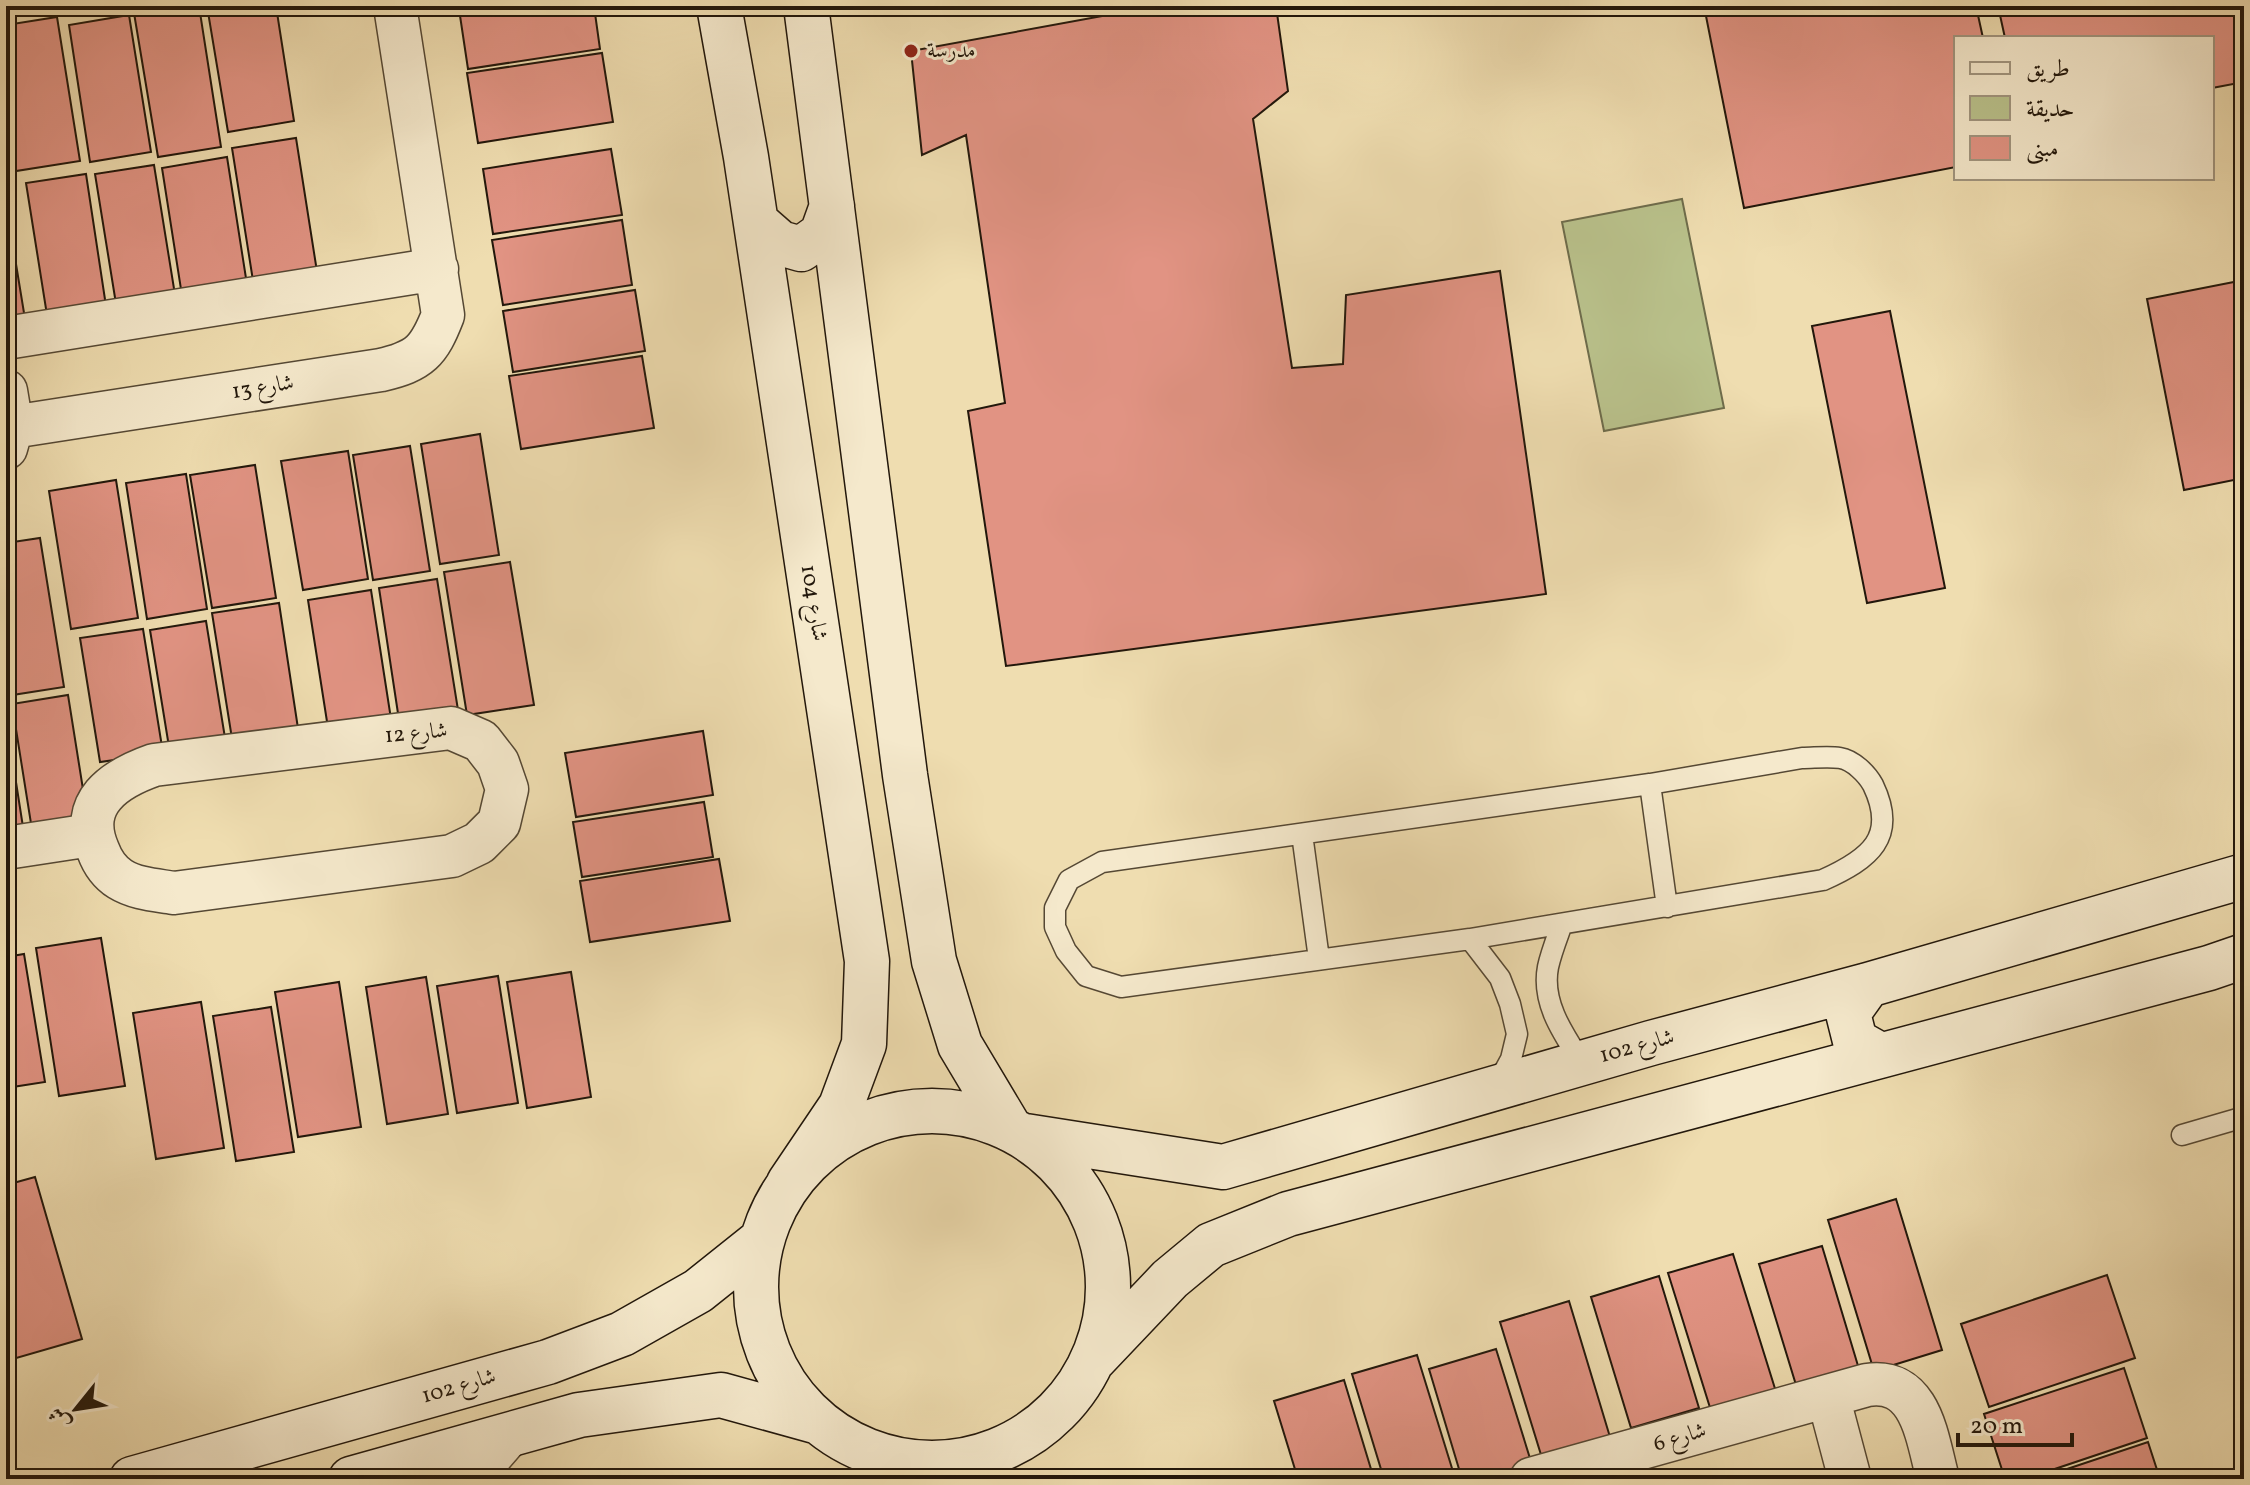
<svg xmlns="http://www.w3.org/2000/svg" width="2250" height="1485" font-family="Vollkorn,Amiri,serif">
<rect width="100%" height="100%" fill="#efddb0"/>
<filter id="stains"><feTurbulence type="fractalNoise" baseFrequency=".0025" numOctaves="4"/><feColorMatrix values="0 0 0 0 .2 0 0 0 0 .09 0 0 0 0 .02 0 0 0 .5 -.17"/></filter>
<radialGradient id="worn" r=".72"><stop offset=".6" stop-color="#630" stop-opacity="0"/><stop offset="1" stop-color="#630" stop-opacity=".3"/></radialGradient>
<path fill="#b9c18b" stroke="#6e6c4b" stroke-width="2" d="M1682,199l42,209 -120,23 -42,-209z"/>
<path fill="#e19383" stroke="#22170b" stroke-width="2" d="M179,6h20l22,141 -63,10 -24,-144z
M207,6h69l18,115 -66,11z
M479,6h115l6,43 -132,20 -9,-60z
M1157,6h119l12,85 -35,28 39,249 51,-4 3,-69 154,-24 46,323 -540,72 -38,-255 37,-8 -39,-268 -44,20 -11,-104z
M1704,6h272l7,32h-27v129l-212,41z
M1998,6h246v76l-32,6v-50h-207z
M129,15l22,137 -61,10 -21,-137z
M57,17l23,144 -64,10 -10,-65v-81z
M602,53l11,69 -135,21 -11,-70z
M296,138l22,140 -64,9 -22,-139z
M611,149l11,66 -129,19 -10,-65z
M227,157l21,134 -65,11 -21,-134z
M154,165l22,136 -59,9 -22,-136z
M86,174l20,132 -59,9 -21,-132z
M6,203l19,116 -19,3z
M622,220l10,65 -129,20 -11,-65z
M2244,280v198l-60,12 -37,-191z
M635,290l10,61 -132,21 -10,-61z
M1890,311l55,277 -78,15 -55,-277z
M642,356l12,72 -133,21 -12,-73z
M480,434l19,121 -59,9 -19,-120z
M410,446l20,125 -57,9 -20,-125z
M348,451l20,128 -65,11 -22,-129z
M255,465l21,133 -64,10 -22,-133z
M186,474l21,135 -60,10 -21,-136z
M116,480l22,138 -67,11 -22,-138z
M40,538l24,149 -58,9v-153z
M510,562l24,143 -67,10 -23,-143z
M437,579l21,131 -59,10 -20,-132z
M371,590l20,129 -63,9 -20,-128z
M279,603l20,132 -66,10 -21,-132z
M206,621l20,123 -56,9 -20,-123z
M143,629l20,124 -63,9 -20,-124z
M68,695l21,132 -56,9 -21,-132z
M6,718l17,109 -17,2z
M703,731l10,64 -137,22 -11,-64z
M704,802l9,55 -131,20 -9,-55z
M719,859l11,62 -140,21 -10,-61z
M101,938l24,148 -66,10 -23,-148z
M24,954l21,128 -39,6v-131z
M571,972l20,125 -64,11 -20,-126z
M498,976l20,127 -61,10 -20,-127z
M426,977l22,137 -61,10 -21,-137z
M339,982l22,145 -63,10 -23,-145z
M201,1002l23,146 -68,11 -23,-146z
M271,1007l23,145 -58,9 -23,-145z
M35,1177l47,162 -76,22v-176z
M1896,1199l46,151 -68,21 -46,-151z
M1822,1246l40,133 -62,19 -41,-134z
M1733,1254l44,141 -65,19 -44,-141z
M2107,1275l28,83 -146,49 -28,-83z
M1659,1276l40,132 -68,20 -40,-131z
M1569,1301l41,136 -68,21 -42,-136z
M1496,1349l37,119 -37,11h-34l-33,-110z
M1417,1355l38,123 -4,1h-67l-32,-105z
M2124,1368l23,70 -122,41h-20l-21,-65z
M1344,1380l30,99h-76l-24,-78z
M2148,1442l12,37h-123z"/>
<g fill="none" stroke-linecap="round" stroke-linejoin="round">
<g stroke="#554834" stroke-width="23">
<path id="lane" d="M1802,758c12,0 26,-2 38,0 13,2 27,16 33,27 25,52 -3,74 -50,95l-353,59 -349,48 -35,-11 -20,-25 -11,-24v-19l14,-28 33,-18 548,-78z
M1650,784l17,123
M1302,834l17,125
M1562,924c-5,14 -11,29 -14,43 -7,36 16,68 34,96
M1470,939l30,39 10,26 7,30 -6,25 -13,24
M2182,1135l62,-18
M962,1461l8,18
M892,1479l25,-16"/>
</g>
<g stroke="#554834" stroke-width="45">
<path id="street" d="M6,338l431,-69
M6,391l6,36 -6,21
M12,427l369,-57c39,-9 48,-19 62,-55l-48,-309
M451,728l30,13 17,22 9,26 -8,34 -20,20 -27,13 -278,37c-18,-3 -38,-4 -54,-14 -11,-7 -18,-18 -22,-29 -20,-47 16,-71 56,-85z
M6,848l85,-13
M1828,1396l22,83
M471,1479l38,-44
M1531,1479l336,-94c55,-8 60,54 71,94"/>
</g>
<g stroke="#22170b" stroke-width="47">
<path id="secondary" d="M719,6l27,151 121,804 -3,83 -23,62 -52,77
M806,6l99,769 29,186 26,84 49,82
M756,222l24,21 21,6 21,-15 10,-28
M1868,985l-20,28 7,28 25,14
M756 1287a176 176 0 1 1 352 0a176 176 0 1 1-352 0Z
M1025,1136l198,31 428,-124 217,-58 376,-109
M1094,1359l76,-80 41,-34 77,-31 921,-246 35,-12
M132,1479l416,-117 74,-28 76,-43 64,-51
M351,1479l228,-64 142,-20 98,27"/>
</g>
<use href="#lane" stroke="#f5e9cc" stroke-width="20"/>
<use href="#street" stroke="#f5e9cc" stroke-width="42"/>
<use href="#secondary" stroke="#f5e9cc" stroke-width="44"/>
</g>
<circle fill="#8f2418" stroke="#f5e9cc" stroke-width="3" cx="911" cy="51" r="8"/>
<g text-anchor="middle" dominant-baseline="central" stroke-width="6" stroke-linejoin="round" paint-order="stroke">
<g font-size="22" fill="#22170b" stroke="#f5e9cc" text-anchor="start">
<text x="927" y="51">مدرسة</text>
</g>
<g font-size="22" fill="#22170b" stroke="#f5e9cc">
<text transform="translate(263 388) rotate(-9)">شارع 13</text>
<text transform="translate(813 603) rotate(81)">شارع 104</text>
<text transform="translate(416 734) rotate(-5)">شارع 12</text>
<text transform="translate(1637 1047) rotate(-15)">شارع 102</text>
<text transform="translate(459 1387) rotate(-16)">شارع 102</text>
<text transform="translate(1680 1438) rotate(-16)">شارع 6</text>
</g>
</g>
<rect width="2250" height="1485" fill="none" stroke="#efddb0" stroke-width="32"/>
<rect x="8" y="8" width="2234" height="1469" fill="none" stroke="#22170b" stroke-width="4"/>
<rect x="16" y="16" width="2218" height="1453" fill="none" stroke="#22170b" stroke-width="2"/>
<rect x="1954" y="36" width="260" height="144" fill="#f5e9cc" stroke="#a1957f" stroke-width="2"/>
<rect x="1970" y="62" width="40" height="12" fill="#f5e9cc" stroke="#a1957f" stroke-width="2"/>
<text x="2026" y="76" font-size="24" fill="#22170b">طريق</text>
<rect x="1970" y="96" width="40" height="24" fill="#b9c18b" stroke="#a1957f" stroke-width="2"/>
<text x="2026" y="116" font-size="24" fill="#22170b">حديقة</text>
<rect x="1970" y="136" width="40" height="24" fill="#e19383" stroke="#a1957f" stroke-width="2"/>
<text x="2026" y="156" font-size="24" fill="#22170b">مبنى</text>
<g transform="translate(76 1409) rotate(240)" stroke="#f5e9cc" stroke-width="6" paint-order="stroke">
<path d="M0-6L14 30L0 20L-14 30Z" fill="#22170b"/>
<text y="-12" font-size="22" font-weight="bold" text-anchor="middle" fill="#22170b">ش</text>
</g>
<path d="M1958 1433v12h114v-12" fill="none" stroke="#22170b" stroke-width="4"/>
<text x="1970" y="1433" font-size="24" fill="#22170b" stroke="#f5e9cc" stroke-width="6" paint-order="stroke">20 m</text>
<rect width="100%" height="100%" filter="url(#stains)"/>
<rect width="100%" height="100%" fill="url(#worn)"/>
</svg>
